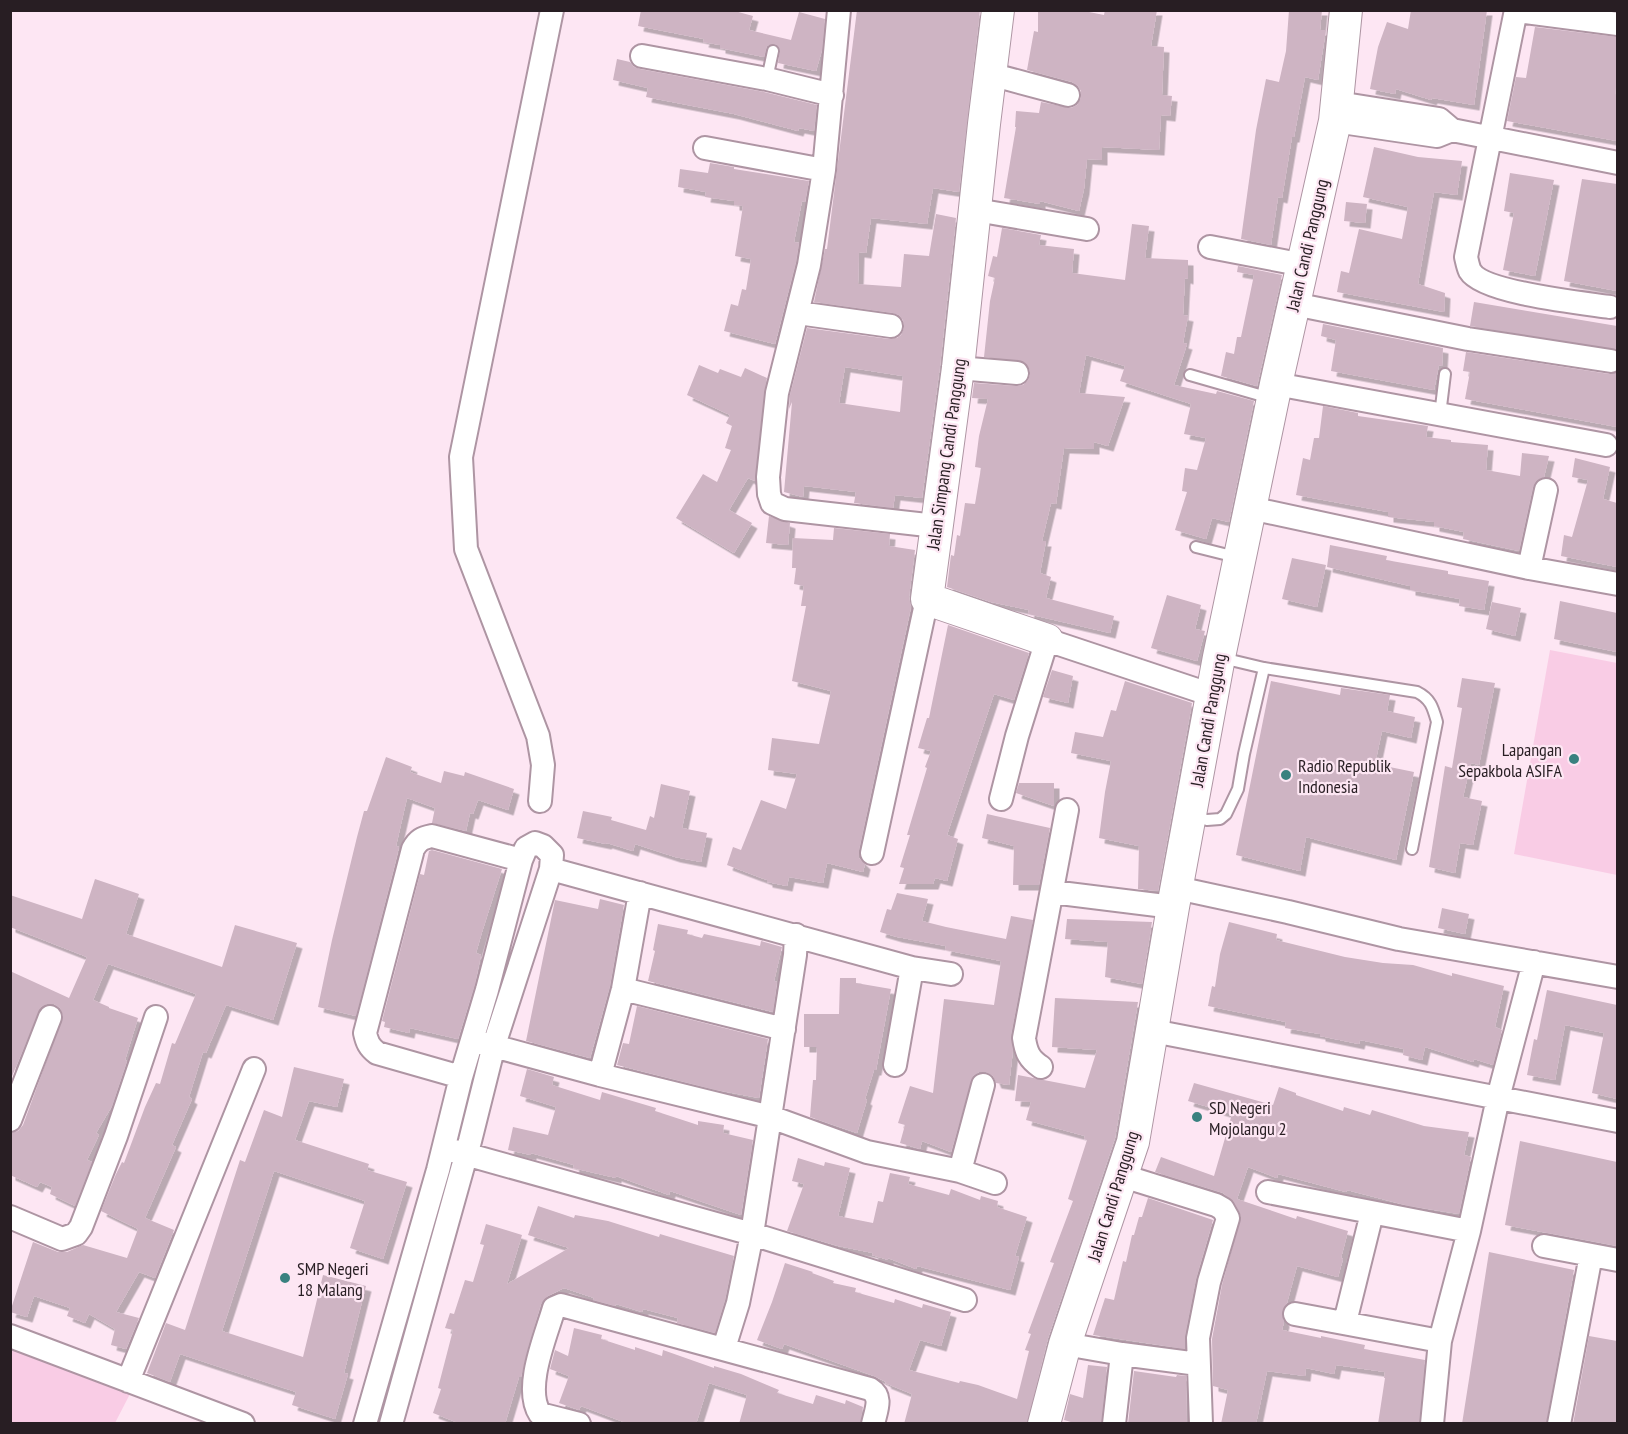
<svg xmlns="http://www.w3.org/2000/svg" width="1628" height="1434" font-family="'PT Sans Narrow',sans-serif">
<defs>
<filter id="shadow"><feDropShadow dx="5.5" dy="5.5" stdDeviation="0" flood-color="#0004"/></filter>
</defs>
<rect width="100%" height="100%" fill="#fde6f3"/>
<path fill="#f9cce5" d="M1550,650l67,13v212l-103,-21z
M10,1348l121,44 -16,31h-104z"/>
<path fill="#ceb4c3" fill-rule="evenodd" filter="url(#shadow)" d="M641,10h90l22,6 -4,14 42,10 8,-28 26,7 -3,31 -6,21 -38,-8 2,-14 -5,-5 -8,2 -3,11 -44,-9v-3l-17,-3 1,-3 -66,-13z
M857,10h123l-21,182 -26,-4 -6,36 -56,-6 -5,35 -7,-1 -1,32 43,3 3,-33 25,2 7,-42 20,4 -16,148 -18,132 -27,-3 -2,13 -39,-5 2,-11 -52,-6 -1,11 -19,-5 8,-90 -3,7 1,-14 17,-67 82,11 8,-1 4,-3 3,-7 -1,-8 -4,-5 -6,-2 -79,-11 11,-53h2zM845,367l58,9 -3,36 -61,-9z
M1038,10h41l25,5 1,-5h52l-6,36 13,1 -2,48 10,1 -2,20 -9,-1 -2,35 -57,-3v13l-15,-1 -3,30 -5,22 -39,-10v3l-36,-6 12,-71h-1l1,-16 23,2 2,-11 30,6 6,-3 4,-7v-7l-3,-5 -6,-4 -45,-12 7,-39 4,1z
M1289,10h33l-2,20h6l-8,50 -13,-3 -11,60h-2l-10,61 -4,-1 -7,48 -30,-6 15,-109 10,-51 13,3 7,-31z
M1411,10h76l-13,95 -42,-7 -1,2 -35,-11 -1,5 -25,-5 8,-42 9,-25 21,7z
M1535,27l82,10v42l-2,16h2v46l-110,-20 9,-44 10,1z
M617,59l13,3 4,5 6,2 124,23 53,13 -3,26 -15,-3 -1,3 -64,-17 -88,-17 2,-9 -35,-8z
M1374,147l44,10 44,4 -5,34 -23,-3 -16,92 27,9 -1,19 -107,-20 4,-21 8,2 10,-44 43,10 6,-32 -45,-10z
M710,163l24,4v2l75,12 -4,21 -3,-1 -8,41 5,1 -3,19 -21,82 -51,-13 7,-27 7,2 4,-17 4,1 5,-31 -16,-3 8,-50 -9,-1v-4l-29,-4 1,-5 -28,-5 2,-18 28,4z
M1510,173l44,7 -19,96 -32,-6 11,-57 -10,-2z
M1582,179l35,5v107l-53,-10z
M1346,202l21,2 -2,19 -21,-2z
M1132,224l17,2 -4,32 43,2v19l-3,-1 -2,37 5,1 -5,27 4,1 -13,41 42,9 1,-3 37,10 -25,121 -17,-4 -6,21 -31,-9 12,-38 -5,-1 3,-23 12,2 9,-32 -22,-4 7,-30 -71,-23 5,-15 -39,-11 -7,38 46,4 -17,49 -14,-4v7l-30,-1 -8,56 -5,-1 -9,38h4l-6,32 11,4 -5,21 68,18 -4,17 -82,-19 1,-4 -38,-8 -44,-15 4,-32 3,1 3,-21 3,1 5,-33 10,1 6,-36 -6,-1 4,-31 9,-37 -16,-1 2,-15 42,3 7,-1 5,-5 2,-5 -1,-7 -5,-6 -40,-5 6,-56 5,-23 -7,-2 5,-20 4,1 5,-29 39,7 -2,10 35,4 -2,24 53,7z
M1238,266l44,9 -25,111 -36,-10 5,-24 8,2 3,-17h4l13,-62 -17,-3z
M1474,302l143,24v24l-147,-24z
M1323,324l120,24 -1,18 -3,-1 -5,25 -103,-19 5,-31 -15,-4z
M1466,352l143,22 8,-2v55l-152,-28 5,-27 -7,-1z
M699,365l19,8 2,-4 21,8 4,-9 22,10 -3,14 -9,89 -7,-3 -19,32 23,13 -18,30 -58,-35 27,-44 14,8 14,-32 -6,-2 7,-22 -6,-3 4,-8 -43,-20z
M1323,406l35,7v3l70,10 -2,11 25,3v2l37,3 -2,25 34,6 2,-23 27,3 -5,21 -8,4 -3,6 -14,64 -56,-12 1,-7 -30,-6v-4l-46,-5v-5l-92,-17 7,-37 7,2 4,-22h5z
M1575,458l35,9 -7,32 14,4v64l-56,-11 3,-21 8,2 16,-57 -16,-3z
M769,516l21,7 -2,22 -22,-2z
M834,528l56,6 -1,12 26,4 -6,47 2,10 -52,243v8l6,6 -2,8 -36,-9 -4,20 -34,-6 -2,9 -20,-4v-2l-40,-15 6,-18 8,3 20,-50 25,9 11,-35 -29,-4 4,-32 47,6 12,-53 -39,-10 14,-75h-5l3,-20 -10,-2 2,-16h-4l1,-30 40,2z
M1330,545l57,11 -1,4 62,11v3l41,7 -5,29 -25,-4 1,-7 -50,-9v-4l-83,-19z
M1292,558l34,7 -9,42 -35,-8z
M1167,595l34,10 -6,24 10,2 -8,30 -46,-13z
M1560,601l57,12v39l-63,-13z
M1492,602l29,6 -6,28 -29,-7z
M948,625l81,28 -15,47 -20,-6 -47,141 11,4 -11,42 -12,-3 -2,6h-34l5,-16 -4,-1 10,-32h-3l20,-67 -2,-1 6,-16 -13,-3 9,-30h2z
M1052,670l21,6 -5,27 -25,-6z
M1462,678l33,5 -16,82 -8,-2 -8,34 19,4 -9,44 -13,-2 -5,30 -26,-6 16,-101 7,2 10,-60 -5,-1z
M1125,681l67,22 -34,188 -20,-2 1,-43 -40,-8 6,-46 6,-31 -40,-8 4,-21 28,5 8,-27 5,1z
M1271,681l69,14 1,-7 49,7 -3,16 28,6 -4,21 -29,-7 -7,33 39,8 -18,88 -90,-23 -6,34 -64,-16z
M386,757l26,10 -2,5 31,11 3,-12 20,5 1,-4 49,17 -6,21 -30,-10 -5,14 -3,-1 -4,18 -34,-8 3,-15 -28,-10 -11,48 3,1 -5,21 -38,148 -38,-9 14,-67 25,-103 7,-26h3z
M1019,783h35v23l-38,-13z
M661,784l29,7 -8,37 25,5 -6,29 -26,-5 -40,-13 -2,7 -26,-8 -1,1 -29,-6 6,-27 29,6 -1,3 35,10 4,-14 4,2z
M987,814l63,14 -11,57h-26l1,-39 -32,-8z
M432,850l70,19 -20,63 -6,21 5,2 -6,29 -17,55 -48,-11 -1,5 -25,-6 1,-5 -3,-1 38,-147 4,1 5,-24z
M95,879l44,15 -13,40 96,33 13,-42 62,18 -24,77 -47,-15 -20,48 -3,-1 -14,45 3,2 -20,46 4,2 -31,71 29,12 -19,48 -16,-6 -23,40 23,6 -13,31 -15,-4 4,-16 -26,-15 -4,9 -18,-7 3,-8 -36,-12 -7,21 -17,-5 23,-70 25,10h9l16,-7 44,13 11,-29 -37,-18 15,-37 6,-12 2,1 21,-56 11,-24 4,1 12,-41 3,1 21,-50 -88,-30 -15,36 16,7v1l29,10 -13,42 2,1 -15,45 -16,27 3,2 -12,25 5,2 -17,44 -25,-12 2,-7 -12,-5 -3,5 -27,-12v-42l8,-2 5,-6 40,-109 -3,-8 -6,-4h-7l-6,3 -31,74v-110l59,27 18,-41 -77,-30v-32l72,24z
M897,893l31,6 -6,22 24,6 60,12 5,-23 22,4 -22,115 2,15 -4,35 -13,-2 -3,-7 -7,-4h-7l-6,4 -22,76 -29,-11 -2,8 -20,-6 5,-18 -7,-2 12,-37 23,7 11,-94 50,6 7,-44 -56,-11 1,-4 -49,-9 -17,-5 7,-23 4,1z
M600,899l24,6 -14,81 -20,72 -64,-17 29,-141 43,9z
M1442,908l27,6 -4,20 -27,-6z
M1067,919l85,3 -10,62 -37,-7 3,-35 -43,-3z
M1229,922l48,12 -1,6 69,17 38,6 30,2 39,11v-3l52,13 -9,41 7,3 -9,35 -19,-6 -1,3 -48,-15 -3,13 -19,-5 1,-6 -44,-9 -1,4 -39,-8v-2l-35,-6 1,-6 -78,-16 4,-20 3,1 5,-33z
M658,924l30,6 -1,4 15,4 2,-4 56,12 1,-5 21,6 -8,34 3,1 -4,30 -125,-31 7,-30 -2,-1z
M840,978h16v5l35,6 -15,81h-2l-9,29 2,1 -10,33 -47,-16 3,-37h3l1,-33h-13v-33h35z
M1547,990l70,15v94l-25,-6 12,-60 -39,-8 -10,55 -28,-5 7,-36 3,1z
M1055,998l83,4 -23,136 -67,200 -21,86h-123l8,-30 -27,-11 1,-1 -12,-6 -90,-32 -2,5 -25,-9 15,-38 13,-39 28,9 -1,1 22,8 -1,2 23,5 -1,4 39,11 1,-4 27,9 1,-4 28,8 -10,34 -21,-6 -11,30 50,13 1,-2 18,4 39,14 12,-48 -4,-1 6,-16 -3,-1 26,-70 -4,-1 23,-61 -5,-2 19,-59 -3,-1 1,-3 -59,-16 5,-18 -16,-1 3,-26 67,13 12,-38 -45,-3z
M637,1006l131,33 -9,59 -43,-8 -99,-25 6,-22 6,1z
M294,1067l50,12 -7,28 -28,-6 -14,39 74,24 -2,6 40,12 -24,77 -33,-11 15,-47 -91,-30 -52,160 81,26 20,-82 43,11 -22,87 4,1 -13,45 -43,-14 4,-13 -116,-38 -10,28 -23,-9 19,-50 19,7 55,-170 5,2 19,-52 18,7z
M527,1069l27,8 -2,8 48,15 2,-8 54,16 -1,3 43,14v-4l26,4 -1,8 30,7 -12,75 -71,-24 -1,4 -53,-19v2l-43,-10 1,-3 -43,-12v2l-23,-5 5,-23 35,8 8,-28 -36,-11z
M1194,1083l79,22 6,-18 17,6v2l47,16 1,-4 26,8 2,-5 52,16 45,6 -5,23 7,2 -12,57 -50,-8 -62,-16 -1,2 -68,-18 -1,4 -29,-11 -11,32 59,20 1,-3 51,15 -7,27 2,1 -5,18 -41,-11 -10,37 -5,8 2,11 -2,8 39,8v-2l44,9 -1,4 61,11 -6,64h-41l7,-46h-1l1,-6 -49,-7 -2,9 -28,-6 -1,8 -38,-5 -11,53h-35l7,-34 -15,-4 -1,-47 10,-54 19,-69 -7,-14 -11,-9 -68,-21 6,-15 53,19 18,-62 -44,-13z
M1520,1141l97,21v84l-112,-21z
M798,1158l26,8 1,-4 25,6 -12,48 35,7 5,-22 5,1 7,-29 20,4 -2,7 41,11 2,-6 29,11 1,-4 17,5 -1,6 30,10 -12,39 4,1 -9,33 -93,-24 -1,3 -28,-11v2l-16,-5 1,-2 -35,-7 -51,-15 17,-47 -12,-3z
M1148,1198l65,22 -17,59 -11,57v13l-92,-14 12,-37 9,2 9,-39 3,1 6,-27h2l5,-18h3z
M538,1206l36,12 1,-3 33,6 51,16 1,-3 74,22 -9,44 -10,33 -38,-10 1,-5 -35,-9 -1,3 -26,-8 -1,2 -22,-6 1,-2 -30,-10 -16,8 -7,8 -12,40 -8,33h-2l-14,47h-44l-28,-11 8,-24 -3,-1 15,-58 -8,-2 5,-15 4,1 11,-34 8,2 11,-37 -4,-1 6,-20 36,11 -15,49 62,-36 -41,-13z
M1489,1252l85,18 -28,154h-84z
M574,1328l28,7 -1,4 34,11v-3l27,9 1,-6 51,18v-2l27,8 38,16 -2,3 36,11 3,-9 29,9 1,-4 17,7 -3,17h-121l8,-29 -38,-12 -13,41h-67l-48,-18 -2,4 -3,-1 -17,-6 10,-27 -19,-7 5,-19 13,6z
M1589,1336l28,5v83h-44z
M1088,1365l19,2 -6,57h-23l-14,-4 6,-26 13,4z
M1134,1371l42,6 1,-2 9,1 1,48h-59z"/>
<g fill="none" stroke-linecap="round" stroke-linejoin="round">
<g stroke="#ae95a3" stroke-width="14">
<path id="lane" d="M767,79l6,-28
M1190,375l80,23
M1440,415l5,-41
M1196,547l40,10
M1222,658l42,10 153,24c14,7 16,16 20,30l-25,127
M1192,816l15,4 13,-1 6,-5 12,-25 6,-35 20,-86"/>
</g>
<g stroke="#ae95a3" stroke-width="26">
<path id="street" d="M839,10l-15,160 -15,95 -32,128 -9,84 1,17 3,9 13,6 151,17
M1516,10l-50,247c1,4 2,10 4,14 13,22 113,32 140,36
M1516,11l102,13
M642,56l125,23 65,16
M990,74l78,21
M1338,103l101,16 13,11 166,33
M1335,121l102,15 15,-6
M705,148l119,22
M976,210l111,19
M1210,247l94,18
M1294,304l174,35 143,22
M798,313l93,13
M958,368l59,5
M1276,384l330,61
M1250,508l279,60 89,16
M1529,568l17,-78
M1001,799l16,-63 30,-96 165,55
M540,801l3,-36 -5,-29 -72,-187 -5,-92 91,-447
M872,853l55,-254
M551,869l361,99 39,6
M1177,888l111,24 111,27 219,38
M1052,892l121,15
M623,989l161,40
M1153,1031l465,90
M479,1042l121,33 171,42 96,35 93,19 35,12
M895,1065l17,-97
M1041,1067c-12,-8 -15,-15 -17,-29l43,-228
M600,1075l23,-86 17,-96
M461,1077l-84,-24c-8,-6 -10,-11 -12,-20l48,-184c5,-9 9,-11 19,-13l89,24
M10,1120l40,-103
M451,1150l301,84 213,66
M960,1171l23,-86
M1123,1176l93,29 7,4 5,9 -19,64 -11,56 3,86
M1268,1192l201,39
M10,1217l52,22 14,-5 5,-7 35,-91 40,-119
M1544,1246l74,14
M1295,1314l145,27
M1345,1322l27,-109
M10,1336l233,88
M1065,1344l57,10 76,10
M724,1348l14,-45 14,-69 43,-279 1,-20
M128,1381l126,-312
M365,1424l73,-254 23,-93 26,-87 34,-130 5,-12 9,-5 8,3 9,9 -1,14 -57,176 -24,96 -79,283
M579,1424l-39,-10c-17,-26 6,-78 14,-106l7,-3 309,84c13,8 6,21 3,35
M1114,1424l8,-70
M1432,1424l8,-83 29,-110 29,-133 36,-136
M1559,1424l32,-169"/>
</g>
<g stroke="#ae95a3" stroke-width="34">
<path id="secondary" d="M998,10l-14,114 -26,244 -31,231 120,41
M1044,1424l21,-80 68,-202 40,-235 46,-250 57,-273 59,-263 11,-111"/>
</g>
<use href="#lane" stroke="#fff" stroke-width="10"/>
<use href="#street" stroke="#fff" stroke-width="22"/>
<use href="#secondary" stroke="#fff" stroke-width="32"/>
</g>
<g fill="#39817f" stroke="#fde6f3" stroke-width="2">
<circle cx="1574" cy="759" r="6"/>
<circle cx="1286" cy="775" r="6"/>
<circle cx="1197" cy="1117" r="6"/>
<circle cx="285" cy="1278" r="6"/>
</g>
<g text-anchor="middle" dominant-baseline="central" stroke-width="4.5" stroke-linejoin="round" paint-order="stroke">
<g font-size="18" fill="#281e23" stroke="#fde6f3">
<text transform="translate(1307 245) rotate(-77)">Jalan Candi Panggung</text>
<text transform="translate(946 454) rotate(-82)">Jalan Simpang Candi Panggung</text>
<text transform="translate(1208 720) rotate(-80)">Jalan Candi Panggung</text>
<text transform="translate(1113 1196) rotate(-73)">Jalan Candi Panggung</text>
</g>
<g font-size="18" fill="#281e23" stroke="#fde6f3" text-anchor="start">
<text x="1562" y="749" text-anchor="end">Lapangan<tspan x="1562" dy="21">Sepakbola ASIFA</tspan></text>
<text x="1298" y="765">Radio Republik<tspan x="1298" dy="21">Indonesia</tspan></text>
<text x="1209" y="1107">SD Negeri<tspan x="1209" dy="21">Mojolangu 2</tspan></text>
<text x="297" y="1268">SMP Negeri<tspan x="297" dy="21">18 Malang</tspan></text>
</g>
</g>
<rect width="1628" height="1434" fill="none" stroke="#281e23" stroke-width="24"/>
</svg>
